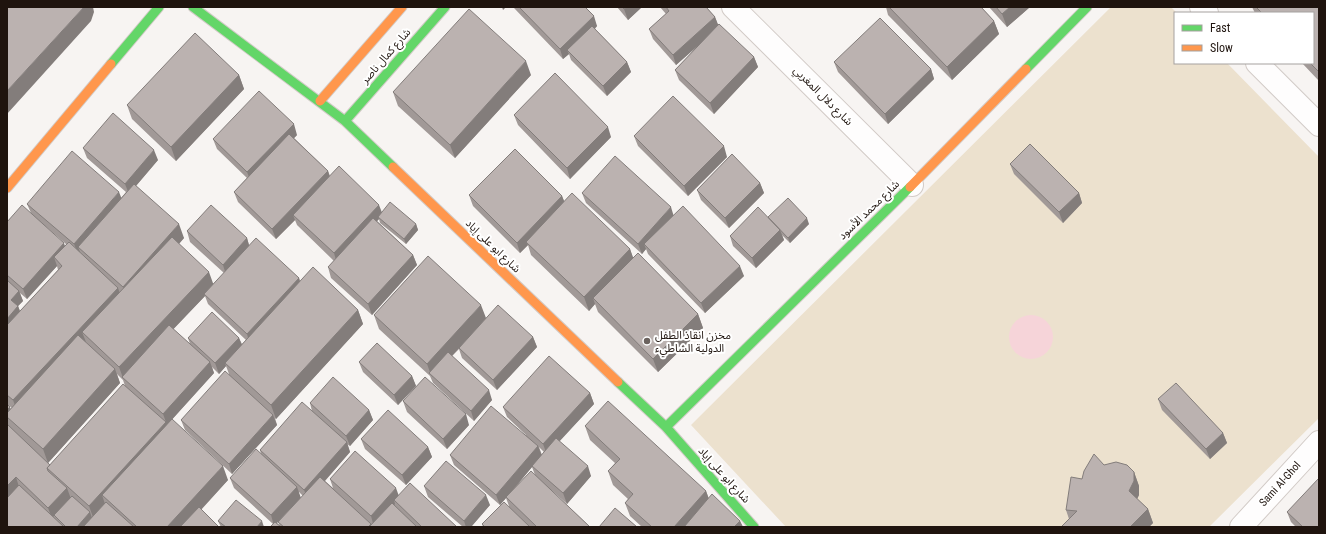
<svg xmlns="http://www.w3.org/2000/svg" width="1326" height="534" font-family="'Roboto Condensed','Noto Sans Arabic',sans-serif">
<rect width="100%" height="100%" fill="#f7f4f2"/>
<path fill="#ece1ce" d="M1111,7h60l6,6h-2v50h52l92,94v261l-110,109h-423l-95,-102z"/>
<path fill="#f6d4d9" d="M1009 337a22 22 0 1 1 44 0a22 22 0 1 1-44 0Z"/>
<g fill="none" stroke-linecap="round" stroke-linejoin="round">
<g stroke="#d2cbc7" stroke-width="24">
<path id="street" d="M733,7l179,178
M1201,7l6,6
M1257,63l62,62
M1241,527l78,-85"/>
</g>
<g stroke="#d2cbc7" stroke-width="11">
<path id="fast" d="M193,7l152,114 48,46
M111,64l48,-57
M1026,69l61,-62
M345,121l100,-114
M618,382l48,45 88,100
M666,427l244,-240"/>
</g>
<g stroke="#d2cbc7" stroke-width="11">
<path id="slow" d="M320,101l82,-94
M393,167l225,215
M910,187l116,-118
M7,188l104,-124"/>
</g>
<use href="#street" stroke="#fefdfd" stroke-width="22"/>
<use href="#fast" stroke="#63d668" stroke-width="9"/>
<use href="#slow" stroke="#ff974d" stroke-width="9"/>
</g>
<path fill="#a19997" fill-rule="evenodd" d="M513,7h72l12,19 -2,3 32,33 4,10 -24,24 -36,-36 -2,-6 -6,5 -49,-51z
M617,7h25l-14,13z
M660,7h46l9,10 3,8 36,32 4,10 -44,47 -35,-34 -4,-10 24,-25 -23,20 -23,-26 -4,-10 17,-15z
M886,7h95l13,14 5,13 -47,46 -64,-65z
M989,7h41l-23,20z
M1252,7h67v74l-17,-18h11v-50h-58z
M834,62l97,7 3,10 -46,45 -50,-52z
M239,75l5,14 -68,72 -44,-42 -5,-14z
M531,75l-76,83 -57,-52 -5,-14z
M514,115l97,22 -41,42 -52,-54z
M297,135l-3,3 34,33 2,5 52,37 34,11 2,6 -12,14 -26,-21 -1,-4 -2,2 36,34 4,10 -45,50 -41,-37 -3,-11 6,-6 -37,-36 -2,-5 -19,19 -38,-37 -4,-10 13,-14 -30,-29 -4,-10z
M634,136l93,21 -39,39 -50,-50z
M83,148l75,12 -22,26 48,52 -5,6 34,40 11,-11 -34,-31 -3,-11 60,7 2,7 50,33 1,3 58,29 5,14 -87,95 -1,-1 2,7 -45,49 -47,-44 -4,-10 48,-46 -3,-8 -7,8 -7,-7 2,6 -47,52 -1,-1 62,56 -27,30 18,17h-212v-123l3,3v2l2,-1 -5,-4v-182l24,-9 -4,-9 94,-6 5,-6 -39,-34zM44,225l22,19 -1,2zM57,266l1,4 -38,41 -2,-5 5,-5 -3,-8 7,6zM205,296l3,8 38,36 -4,4 -3,-6h-51l2,6 -17,-15zM117,374l6,6 2,6 -75,79 -2,-2 72,-80z
M1010,164l69,29 3,10 -19,20 -49,-49z
M760,183l4,10 -35,35 -28,-28 -4,-10z
M582,193l91,22 71,61 -39,37 -57,-59 -2,-5 -4,5 -56,-51z
M469,195l93,1 2,5 66,48 3,9 65,56 5,14 -45,44 -60,-60 -3,-8 -6,7 -58,-56 -3,-10 -8,8 -47,-47z
M769,218l40,6 -19,19 -8,-8 2,5 -28,28 -23,-22 -3,-10z
M374,315l112,3 47,19 4,10 -40,43 -35,-32 -3,-9 -7,7 40,44 -18,21 -41,-38 -3,-7 -51,-47z
M359,362l53,14 4,10 -18,19 -35,-33z
M590,393l4,11 -35,37 32,35 -24,28 -18,-16 41,39h-60l-9,-8 9,8h-47l-1,-3 27,-18 -3,-8 -6,7 -46,-40 -4,-10 76,-20 -19,-18 -4,-10zM539,447l5,5 -2,3zM532,467l3,8 -16,8z
M1158,399l65,34 4,10 -17,16 -48,-49z
M403,401l66,24 -22,24 -40,-37z
M310,403l59,7 4,10 -23,26 -3,-2 3,8 -25,29 8,7 -3,-9 68,16 59,32h-187l3,-3 -39,-36 -4,-10 31,-24 -1,-4 52,-39zM299,492l4,4 -25,26 2,4 -3,-3z
M585,426l121,65 3,8 31,22 3,6h-101l-12,-11 -5,-13 3,-4 -15,-14 -5,-14 7,-8 -25,-23z
M361,439l67,8 4,10 -26,28 -41,-36z
M1104,465l30,7 5,14v9l-2,4 11,10 5,14 -4,4h-88l8,-8 -3,-9 16,-31z
M424,486l66,19 -19,22h-8l-35,-30z
M1287,512l32,15h-23l-5,-5z
M218,521l46,6h-43z"/>
<path fill="#837d7b" d="M84,7h9l1,5 -3,9 -84,93v-23z
M502,7h4l-3,3z
M627,7h15l-14,13 -4,-11z
M1010,7h20l-23,20 -5,-13z
M594,16l3,10 -27,27 -3,-3 2,4 -6,5 -3,-10z
M715,17l4,10 -43,38 -3,-10z
M994,21l5,13 -47,46 -5,-13z
M754,57l4,10 -44,47 -4,-11z
M526,61l5,14 -76,83 -5,-13z
M627,62l4,10 -24,24 -4,-10z
M931,69l3,10 -46,45 -3,-10z
M239,75l5,14 -68,72 -5,-14z
M294,124l3,11 -46,47 -4,-10z
M608,127l3,10 -41,42 -3,-11z
M724,146l3,11 -39,39 -4,-10z
M154,150l4,10 -29,34 -4,-10z
M328,171l3,10 -38,34 2,5 -19,19 -4,-10z
M760,183l4,10 -35,35 -4,-10z
M119,192l4,10 -45,45 2,5 -2,2 -4,-10z
M1079,193l3,10 -19,20 -4,-11z
M562,196l4,10 -40,36 2,3 -8,8 -3,-10z
M379,205l4,10 -5,2 1,2 -42,45 -3,-11z
M671,207l3,10 -30,27 2,5 -4,5 -4,-10z
M807,218l2,6 -19,19 -2,-5z
M179,224l5,14 -56,63 -5,-14z
M416,224l2,6 -12,14 -2,-5z
M780,230l4,10 -28,28 -4,-10z
M247,238l3,11 -24,26 -3,-10z
M64,243l3,10 -13,4 3,9 -30,33 -4,-10z
M630,249l5,14 -42,35 2,6 -6,7 -5,-14z
M413,255l4,10 -45,50 -4,-11z
M740,266l4,10 -39,37 -4,-10z
M209,272l5,14 -10,8 1,2 -80,84 -2,-2 -4,-11z
M299,278l3,11 -52,56 -3,-11z
M118,288l5,14 -41,30 4,10 -68,72 -5,-14z
M19,291l4,10 -5,5 4,11 -15,16v-14l4,-19z
M481,305l5,13 -53,59 -2,-2 -4,-11z
M358,310l5,14 -87,95 -5,-14z
M698,314l5,14 -45,44 -5,-13z
M533,337l4,10 -40,43 -4,-10z
M239,338l4,10 -18,15 1,3 -7,8 -4,-11z
M210,362l4,11 -47,52 -4,-11z
M115,369l5,14 -72,80 -5,-14z
M412,376l4,10 -18,19 -4,-10z
M489,390l3,10 -18,21 -3,-10z
M590,393l4,11 -47,51 -4,-11z
M10,407l3,10h-6v-7z
M369,410l4,10 -23,26 -4,-10z
M466,414l3,11 -22,24 -4,-10z
M273,415l4,10 -45,49 -3,-10z
M166,422l5,14 -69,59 4,12 -12,13 -5,-14z
M1223,433l4,10 -17,16 -4,-10z
M347,442l3,10 -42,48 -4,-10z
M538,446l4,10 -10,10v1l-32,38 -4,-10z
M428,447l4,10 -26,28 -4,-10z
M223,466l5,14 -43,47h-18z
M588,466l3,10 -24,28 -4,-11z
M1134,472l5,14v9l-5,10 -5,-14z
M16,477l3,10 -10,12 -2,-6v-7z
M297,487l4,11 -27,28 -3,-11z
M67,488l4,11 -19,19 -4,-10z
M396,488l4,11 -6,1 1,4 -21,23 -3,-11z
M706,491l5,14 -20,22h-17z
M486,495l4,10 -19,22h-5l-2,-6z
M1148,509l5,14 -4,4h-19z
M90,512l2,6 -8,9h-7z
M262,521l2,6h-7z
M740,521l3,6h-9z"/>
<path fill="#bbb2b0" stroke="#837d7b" d="M7,7h77l-77,84z
M519,7h66l9,9 -34,33z
M622,7h5l-3,2z
M666,7h40l9,10 -42,38 -24,-26 20,-18z
M889,7h92l13,14 -47,46z
M996,7h14l-8,7z
M1256,7h63v65l-9,-9h3v-50h-51z
M469,9l57,52 -76,84 -57,-53z
M880,18l51,51 -46,45 -51,-52z
M719,24l35,33 -44,46 -35,-33z
M592,26l35,36 -24,24 -36,-36z
M195,33l44,42 -68,72 -44,-42z
M555,73l53,54 -41,41 -53,-53z
M259,91l35,33 -47,48 -34,-33z
M673,96l51,50 -40,40 -50,-50z
M113,113l41,37 -29,34 -42,-36z
M289,134l39,37 -56,58 -38,-37z
M1030,144l49,49 -20,19 -49,-48z
M515,149l47,47 -45,47 -48,-48z
M72,151l47,41 -45,52 -47,-40z
M732,154l28,29 -35,35 -28,-28z
M615,156l56,51 -33,37 -56,-51z
M339,166l40,39 -45,48 -41,-38z
M134,184l45,40 -56,63 -45,-40z
M572,193l58,56 -46,48 -58,-55z
M788,198l19,20 -19,20 -20,-21z
M390,202l26,22 -12,15 -26,-22z
M22,205l42,38 -41,46 -16,-14v-53z
M211,205l36,33 -24,27 -36,-34z
M683,206l57,60 -39,37 -57,-59z
M758,207l22,23 -28,28 -22,-22z
M373,218l40,37 -45,49 -40,-37z
M172,237l37,35 -90,95 -37,-35z
M256,238l43,40 -52,56 -43,-40z
M69,242l49,46 -105,112 -6,-5v-70l55,-59 -8,-9z
M638,253l60,61 -45,45 -60,-61z
M428,256l53,49 -54,59 -53,-49z
M313,267l45,43 -87,95 -46,-42z
M7,280l12,11 -8,9 7,6 -11,13z
M498,305l35,32 -40,43 -34,-32z
M212,312l27,26 -24,25 -27,-25z
M169,325l41,37 -47,52 -41,-37z
M78,335l37,34 -72,80 -36,-32v-4z
M377,343l35,33 -18,19 -35,-33z
M448,352l41,38 -18,21 -42,-38z
M549,356l41,37 -47,51 -40,-37z
M225,371l48,44 -44,49 -48,-44z
M333,377l36,33 -23,26 -36,-33z
M425,377l41,37 -23,25 -40,-38z
M1176,383l47,50 -17,16 -48,-50z
M123,384l43,38 -77,84 -42,-38z
M608,401l98,90 -32,36h-22l-27,-24 8,-9 -25,-23 12,-12 -35,-33z
M302,402l45,40 -43,48 -44,-40z
M7,404l3,3 -3,3z
M491,406l47,40 -42,49 -46,-40z
M388,410l40,37 -26,28 -41,-36z
M172,419l51,47 -56,61h-30l-35,-32z
M7,424l43,41 -3,3 1,3 19,17 -19,20 -32,-31 -9,9z
M556,438l32,28 -25,27 -31,-27z
M256,449l41,38 -26,28 -41,-37z
M355,451l41,37 -25,28 -41,-37z
M1094,454l10,11 12,-3 11,3 7,7v9l-5,10 19,18 -18,18h-69l16,-16 -11,-1 5,-33 11,2 2,-8z
M446,461l40,34 -22,26 -40,-35z
M531,471l58,55 -1,1h-51l-31,-30z
M320,477l51,47 -3,3h-84l-6,-5z
M1319,478v49h-16l-16,-15z
M410,483l47,44h-35l-28,-27z
M19,485l45,42h-55l-2,-2v-27z
M712,494l28,27 -6,6h-50z
M72,496l18,16 -13,15h-11l-12,-12z
M236,500l26,21 -5,6h-31l-8,-6z
M106,502l28,25h-51z
M504,502l26,25h-45l-3,-3z
M392,503l25,24h-48z
M199,507l20,20h-39z
M615,508l22,19h-38z
M275,522l6,5h-11z"/>
<circle fill="#6b625e" stroke="#fff" stroke-width="1.5" cx="647" cy="341" r="4"/>
<g text-anchor="middle" dominant-baseline="central" stroke-width="4" stroke-linejoin="round" paint-order="stroke">
<g font-size="11" fill="#1f140e" stroke="#fff">
<text transform="translate(386 56) rotate(-49)">شارع كمال ناصر</text>
<text transform="translate(823 96) rotate(45)">شارع دلال المغربي</text>
<text transform="translate(869 210) rotate(-44)">شارع محمد الأسود</text>
<text transform="translate(493 246) rotate(44)">شارع ابو على إياد</text>
<text transform="translate(724 475) rotate(48)">شارع ابو على إياد</text>
<text transform="translate(1280 484) rotate(-48)">Sami Al-Ghol</text>
</g>
<g font-size="11" fill="#1f140e" stroke="#fff" text-anchor="start">
<text x="655" y="335">مخزن انقاذ الطفل<tspan x="655" dy="13">الدولية الشاطيء</tspan></text>
</g>
</g>
<rect width="1326" height="534" fill="none" stroke="#1f140e" stroke-width="16"/>
<rect x="1174" y="12" width="140" height="52" fill="#ffffff" stroke="#a5a19f"/>
<rect x="1182" y="25" width="20" height="6" fill="#63d668" stroke="#a5a19f"/>
<text x="1210" y="32" font-size="12" fill="#1f140e">Fast</text>
<rect x="1182" y="45" width="20" height="6" fill="#ff974d" stroke="#a5a19f"/>
<text x="1210" y="52" font-size="12" fill="#1f140e">Slow</text>
</svg>
